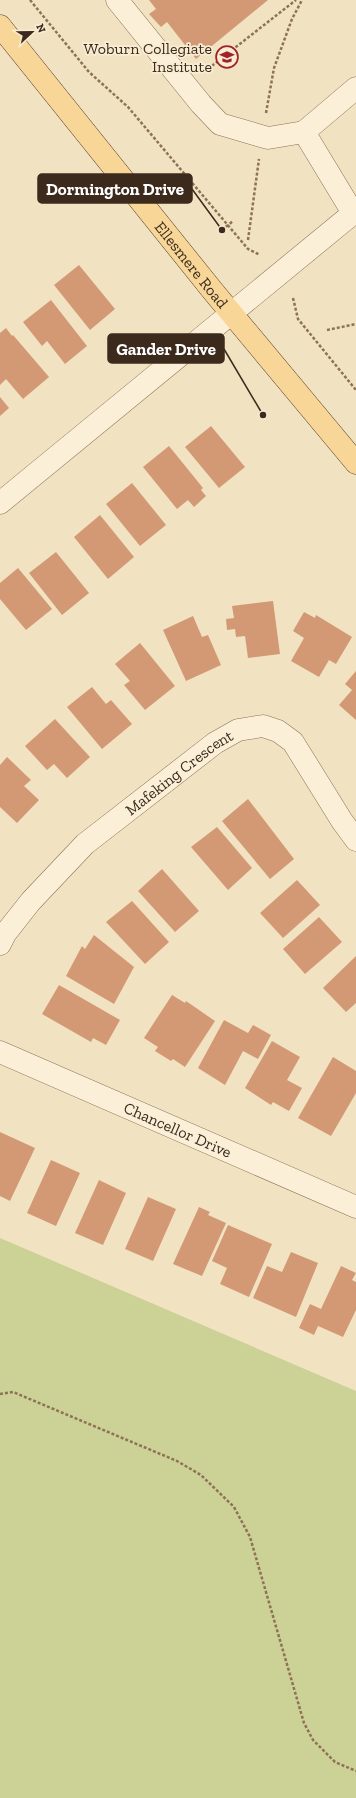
<svg xmlns="http://www.w3.org/2000/svg" width="356" height="1798" font-family="'Zilla Slab',serif">
<rect width="100%" height="100%" fill="#f1e2c2"/>
<path fill="#ccd195" d="M0,1238l356,153v407h-356z"/>
<path fill="#d39975" d="M149,0h119l-72,59 -29,-37 -6,5 -12,-13 7,-5z
M79,265l36,44 -25,21 -36,-45z
M51,300l36,46 -22,18 -18,-23 -5,5 -19,-24z
M6,328l6,8 1,-1 36,42 -26,22 -17,-20 -6,6v-52z
M0,397l9,11 -9,8z
M211,426l34,41 -26,21 -34,-41z
M169,446l34,42 -2,2 5,6 -12,11 -6,-7 -11,9 -34,-42z
M132,483l34,42 -26,21 -34,-42z
M100,515l34,42 -26,22 -34,-42z
M56,552l33,41 -27,22 -33,-42z
M18,568l34,41 -26,21 -26,-31v-16z
M273,601l7,53 -32,4 -3,-22 -9,1 -1,-8 -8,1 -1,-11 8,-1 -2,-12z
M304,612l11,6 1,-3 36,22 -16,27 -7,-4 -10,17 -28,-16 13,-23 -11,-7z
M193,616l9,21 6,-2 13,30 -35,16 -23,-51z
M140,643l35,43 -30,24 -21,-25 6,-4 -15,-17z
M356,671v49l-17,-15 13,-15 -7,-6z
M92,687l14,17 5,-4 21,24 -30,25 -35,-42z
M55,719l35,38 -23,21 -13,-14 -7,6 -22,-24z
M7,757l24,23 -7,6 15,14 -22,23 -17,-16v-42z
M248,799l46,60 -24,20 -48,-58z
M217,827l35,41 -24,22 -37,-43z
M162,869l37,42 -24,21 -37,-41z
M297,880l23,25 -37,33 -23,-25z
M132,901l37,41 -24,22 -39,-42z
M319,917l23,25 -37,32 -22,-25z
M94,935l40,32 -20,37 -48,-28 16,-30 3,3z
M356,956v47l-10,9 -23,-24z
M59,985l61,35 -14,25 -13,-7 -2,4 -49,-28z
M172,995l13,8 1,-2 29,20 -30,46 -12,-8 -2,2 -16,-10 3,-4 -14,-9z
M224,1020l24,13 5,-8 18,10 -13,24 -15,-8 -18,34 -27,-17z
M272,1041l28,16 -13,23 15,8 -13,23 -16,-9 -2,3 -26,-17z
M333,1057l23,14v22l-25,43 -33,-18z
M0,1132l35,16 -25,53 -10,-5z
M51,1160l29,13 -24,53 -29,-13z
M99,1180l27,13 -23,52 -28,-12z
M148,1197l28,12 -23,52 -28,-12z
M199,1207l11,5 -2,3 18,8 -24,53 -29,-12z
M228,1225l44,19 -23,53 -29,-13 7,-16 -15,-7z
M291,1252l27,11 -22,54 -43,-19 14,-32 15,6z
M341,1266l15,7 -4,7 4,2v28l-13,27 -25,-11 -4,9 -15,-7 11,-24 11,5z"/>
<g fill="none" stroke-linecap="round" stroke-linejoin="round">
<g stroke="#8d7258" stroke-width="23">
<g id="minor">
<path d="M117,0l84,104 19,20 48,14 36,-6 49,81"/>
<path d="M304,132l52,-44"/>
<path d="M0,503l356,-292"/>
<path id="s1" d="M0,944l5,-10 26,-33 54,-57 130,-101 23,-13 25,-4 15,5 15,11 49,79 14,19"/>
<path id="s2" d="M0,1052l356,155"/>
</g>
</g>
<g stroke="#5b402c" stroke-width="23">
<g id="major">
<path id="s3" d="M0,26l212,264 144,173"/>
</g>
</g>
<path stroke="#8d7258" stroke-width="2.5" stroke-dasharray="3 2" stroke-linecap="butt" d="M30,0l59,72 39,35 120,142 12,6
M204,72l92,-72
M266,113l8,-45 18,-49 10,-19
M222,230l11,-9
M248,240l11,-81
M293,298l5,21 58,71
M327,330l29,-6
M0,1394l13,-2 164,69 24,14 33,32 16,30 54,186 9,17 22,22 21,9"/>
<use href="#minor" stroke="#fbefd7" stroke-width="22"/>
<use href="#major" stroke="#f7d698" stroke-width="22"/>
</g>
<defs>
<g id="school-ring" transform="scale(1.15)"><circle r="9.5" fill="#f8ecd3" stroke="#a12329" stroke-width="1.5"/><path d="M0-5L7-2L0 1L-7-2ZM-4 1L0 2.5L4 1V4Q0 6-4 4Z" fill="#a12329"/></g>
</defs>
<g fill-rule="evenodd">
<use href="#school-ring" x="227" y="57"/>
</g>
<g text-anchor="middle" dominant-baseline="central" stroke-width="3.5" stroke-linejoin="round" paint-order="stroke">
<g font-size="16" fill="#3c2b1d" stroke="#f8ecd3" text-anchor="end">
<text x="212" y="48">Woburn Collegiate<tspan x="212" dy="18">Institute</tspan></text>
</g>
<g font-size="16" fill="#3c2b1d" stroke="#f8ecd3">
<text stroke="none"><textPath href="#s3" startOffset="306">Ellesmere Road</textPath></text>
<text stroke="none"><textPath href="#s1" startOffset="250">Mafeking Crescent</textPath></text>
<text stroke="none"><textPath href="#s2" startOffset="194">Chancellor Drive</textPath></text>
</g>
</g>
<path fill="none" stroke="#3c2b1d" stroke-width="1.5" d="M222 230L192 189M263 415L224 349"/>
<g fill="#3c2b1d" stroke="#f8ecd3" stroke-width="1.5">
<circle cx="222" cy="230" r="4"/>
<circle cx="263" cy="415" r="4"/>
</g>
<g fill="#3c2b1d" stroke="#3c2b1d" stroke-width="1.5">
<rect x="38" y="174" width="154" height="29" rx="4"/>
<rect x="108" y="334" width="116" height="29" rx="4"/>
</g>
<g font-size="17" text-anchor="middle" font-weight="bold" fill="#fff">
<text x="115" y="195">Dormington Drive</text>
<text x="166" y="355">Gander Drive</text>
</g>
<g transform="translate(32 32) rotate(68)" stroke="#f8ecd3" stroke-width="3" paint-order="stroke">
<path d="M0-3L7 15L0 10L-7 15Z" fill="#3c2b1d"/>
<text y="-6" font-size="11" font-weight="bold" text-anchor="middle" fill="#3c2b1d">N</text>
</g>
</svg>
